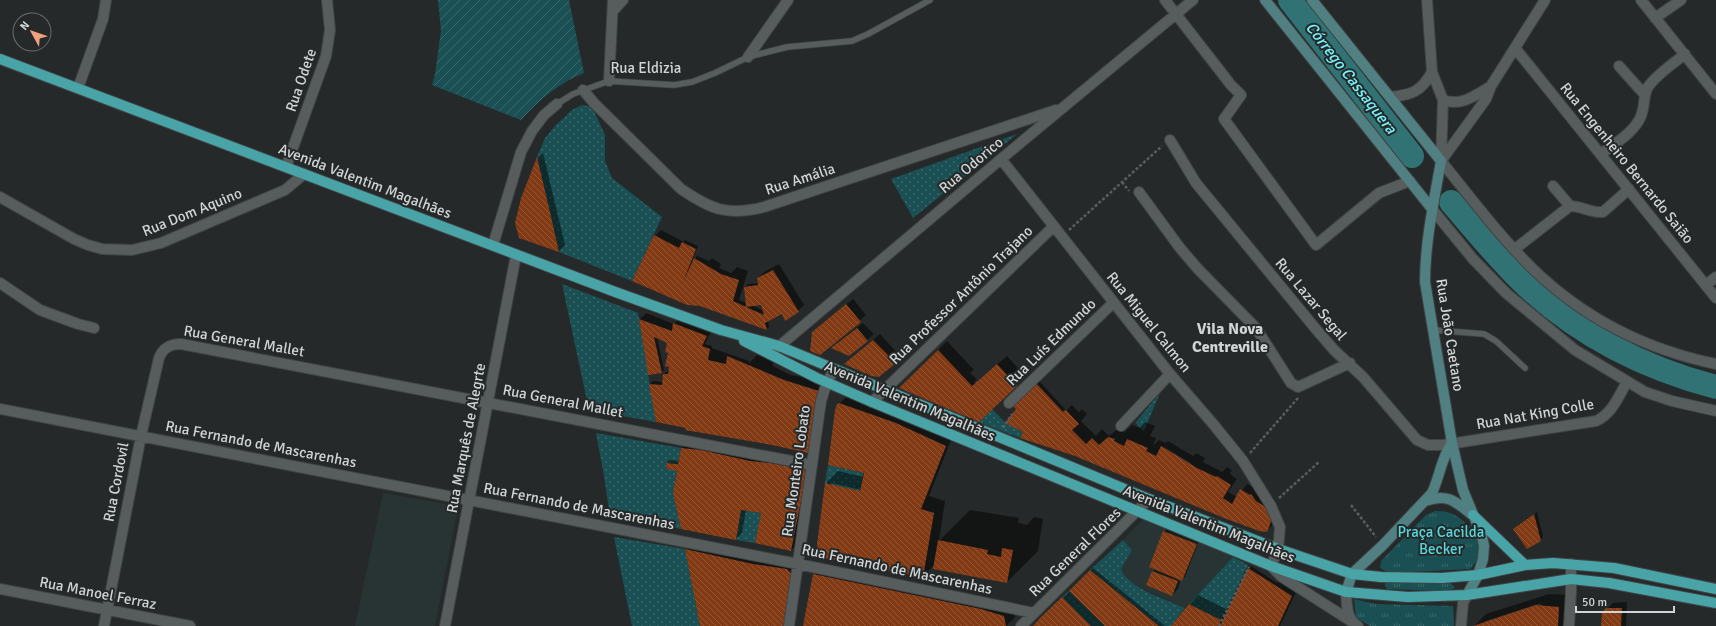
<svg xmlns="http://www.w3.org/2000/svg" width="1716" height="626" font-family="Signika,sans-serif">
<defs>
<pattern id="grass-dots" width="8" height="8" patternUnits="userSpaceOnUse"><rect width="8" height="8" fill="#1a5053"/><path d="M2 2h.1M6 6h.1" fill="none" stroke="#3a686b" stroke-width="1.8" stroke-linecap="round"/></pattern>
<pattern id="park-tufts" width="24" height="20" patternUnits="userSpaceOnUse"><rect width="24" height="20" fill="#1a5053"/><path d="M3 7l-1-3M5 7V3M7 7l1-3M15 17l-1-3M17 17v-4M19 17l1-3" fill="none" stroke="#3a686b"/></pattern>
<pattern id="garden-furrows" width="10" height="10" patternUnits="userSpaceOnUse"><rect width="10" height="10" fill="#1a5053"/><path d="M-1 1l2-2M0 10L10 0M9 11l2-2" fill="none" stroke="#3a686b"/></pattern>
<pattern id="building-back-hatch" width="6" height="6" patternUnits="userSpaceOnUse"><rect width="6" height="6" fill="#813a14"/><path d="M-1 5l2 2M0 0l6 6M5-1l2 2" fill="none" stroke="#925635"/></pattern>
</defs>
<rect width="100%" height="100%" fill="#252929"/>
<path fill="#283434" d="M383,493l68,12 6,8 -22,113h-80z
M1143,519l77,31 13,7 -48,51 -54,-25 -9,-9 -1,-5 11,-19 -9,-10z"/>
<path fill="url(#grass-dots)" d="M582,105l10,2 13,28v26l7,17 50,39 -30,64 -73,-29 -22,-95 8,-19 11,-13 16,-15z
M1017,134l-104,84 -22,-39z
M562,284l76,29 18,109 -67,-12z
M1160,393l-16,38 -9,-8z
M992,409l14,14 17,9 -3,6 -41,-16z
M596,433l85,15 -3,15h-12l1,6 10,1 -4,23 8,36 -71,-13 -7,-46z
M828,465l35,8 -3,18 -35,-8z
M741,510l20,3 -6,30 -19,-3z
M614,537l71,12 15,77h-68z
M1123,540l9,10 -11,19c5,18 47,31 64,39l-14,18h-12l-69,-56z
M1233,557l15,8 -27,55 -32,-16z
M1069,591l36,35h-14l-29,-29z"/>
<path fill="url(#park-tufts)" d="M1435,511c21,-1 29,11 43,23l1,24 -9,11 -81,4 -9,-5 1,-7 45,-46z
M1385,583h65l5,4 -2,2 -8,2 -58,-2 -2,-3z
M1354,599l22,5 77,2 1,20h-84l-14,-9z"/>
<path fill="url(#garden-furrows)" d="M438,0h131l15,73c-25,10 -45,27 -63,47l-89,-35 3,-11 6,-43z"/>
<path fill="#0007" fill-rule="evenodd" d="M543,153l22,92 -6,6 -39,-14 2,-39 16,-40z
M661,230l23,12 1,-2 13,6 -6,15 5,-5 12,5 3,-3 9,6 -2,4 12,5 6,-6 11,4 -9,29 8,3 -2,-16 3,-3 11,-1 -1,-5 6,-6 15,-8 25,41 -6,6 -16,1 -14,8 1,7 -2,2 -66,-24 -13,-1 -33,-68zM762,303l2,8 -13,-6z
M853,299l13,16 -46,39 -1,-28z
M646,313l28,11 6,-6 32,12 -7,14 7,2v2l37,13v2l8,-8 16,7v4l17,9 37,6 -10,62 -9,9 -152,-32 -6,-36 3,-3 10,1 1,-8 6,-5 -1,-19 -1,-7 -11,-6 7,33 -2,2 -13,2 -9,-55z
M863,323l11,11 -25,21 -11,-13z
M880,334l21,23 -6,6 -44,-4z
M947,341l27,29 -4,3 7,6 -3,3 1,1 32,-27 18,20 -31,29 -93,-17z
M1039,381l26,28 -15,15 1,1 21,-20 7,7 3,-3 5,5 -6,7 15,15 6,-7 7,7 12,-10 5,1 -2,6 8,-8 8,3 5,-6 10,4 -5,10 6,2 -3,8 6,-6 7,3 2,-2 25,15 3,-3 9,5 -2,4 19,10 5,-5 5,3 -2,4 7,5 -9,13 9,5 10,-13 9,5 6,6 -2,4 6,-6 7,4 7,15 -4,10 -10,9 -242,-100 -7,-22 -3,-3zM1164,447l27,16 -1,2 -26,-16z
M847,396l104,44 -22,56 16,5 -6,40 31,-31 49,8 -1,5 9,2 7,-8 9,2 -5,32 -31,31 -72,-18 -12,12 -97,-93 12,-12 26,6 2,-8 -28,-64zM831,483l30,7v2l-30,-7z
M688,442l124,22 -15,80 -6,6 -29,-40h-16l-4,23 -6,6 -58,-72 -10,1 -1,-5 2,-3 10,1 3,-13z
M1537,512l6,25 -3,3 -26,-11z
M1167,529l32,12 -14,36 -4,2 -3,10 -6,6 -20,-23 3,-3 9,-37z
M692,544l78,15 30,12 -99,55 -15,-77z
M1251,566l26,17 3,-3 17,10 -17,36h-108l26,-31 30,15z
M1093,568l72,58h-130z
M820,569l193,38 2,10 -9,9h-201l9,-51z
M1549,594l22,1 -1,23 -8,8h-88l12,-12zM1541,603v2l-56,18v-2z
M1627,602l-1,24h-24l1,-13 10,-10z"/>
<g fill="none" stroke-linecap="round" stroke-linejoin="round">
<path stroke="#317275" stroke-width="24" d="M1290,0l122,156
M1451,202c25,29 49,59 77,85 53,49 119,82 188,100"/>
</g>
<path fill="url(#building-back-hatch)" d="M537,157l13,55 9,40 -40,-14 -4,-15 6,-25z
M654,235l25,13 3,-6 14,7 -13,33 11,-24 27,16 18,6 -6,21 22,10 9,4 -3,-10 -15,2 -2,-20 14,-2 -1,-7 16,-8 26,42 -14,9 -3,-7 -17,9 2,7 -67,-24 -13,-1 -55,-24z
M846,304l15,18 -41,33 -10,-4 2,-19z
M639,319l33,12 1,-8 34,13 -5,10 8,3 -2,11 18,4 1,-8 57,24 35,11 -11,62 -36,-8 -87,-15 1,-2 -30,-6 -7,-38 13,1 1,-11h5l1,-7 -4,-1 3,-13 -3,-1 2,-9 -13,-6 8,36 -14,2z
M857,328l11,13 -19,15 -18,-8z
M873,340l23,23 -17,14 -8,-1 -27,-12z
M938,350l34,36 25,-22 20,22 -38,36 -80,-34z
M1036,383l27,29 3,-2 13,14 -7,6 14,14 6,-6 7,7 9,-8 7,2 -1,2 10,5 3,-7 21,9 -2,3 10,5 5,-10 36,22 19,9 1,-1 14,9 -8,13 9,6 8,-15 10,6 1,-1 5,7 8,5 5,8 2,8 -4,10 -8,-1 -35,-13 -149,-62 -55,-18 3,-6 -18,-9 11,-14 -3,-3z
M839,403l57,20 50,23 -25,63 13,4 -11,64 -100,-19 -5,-4 -1,-10 8,-61 35,8 4,-18 -36,-8 7,-55 2,-6z
M681,448l20,2 49,11 20,2 37,7 -16,81 -36,-8 6,-30 -20,-3 -5,30 -55,-11 -8,-36 4,-22 -10,-2 -1,-6 12,1z
M1534,514l7,27 -14,8 -14,-20z
M1163,531l34,13 -15,37 -33,-14z
M938,540l50,10 -1,4 14,3 1,-9 11,2 -6,33 -74,-14z
M685,549l68,15 34,5 7,8 -7,49h-87z
M1248,568l44,28 -14,30h-58z
M1090,570l69,56h-54l-36,-35z
M1152,571l26,10 -6,15 -26,-11z
M813,574l168,35 23,7 2,10h-203z
M1062,597l29,29h-58l8,-9z
M1189,604l32,16 -3,6h-47z
M1536,605l23,2 -1,19h-85z
M1606,608h16l-1,18h-20l1,-14z"/>
<g fill="none" stroke-linecap="round" stroke-linejoin="round">
<g stroke="#414444" stroke-width="7">
<path id="service" d="M557,104l16,-10 36,-13 65,4 18,-3 23,-9 33,-16 39,-10 65,-6 16,-7 62,-34
M1434,330l50,4 12,7 29,27"/>
</g>
<g stroke="#414444" stroke-width="12">
<path id="minor" d="M1165,0l66,85 10,10 -17,24 92,126 63,-52 31,-12
M1641,0l75,94
M613,11l10,-11
M1655,18l26,-18
M1515,48l201,250
M748,57l40,-57
M1619,66l25,28
M609,81l4,-81
M78,88l25,-69 3,-19
M583,90l11,13 87,86c31,21 46,27 83,18l292,-97
M1443,100c18,7 33,-5 48,-14
M1170,140l26,43 119,145 19,22 29,27 54,63 11,5h15l153,-24c16,-7 22,-24 31,-39
M1601,154c13,-10 33,-21 40,-38 4,-10 2,-20 7,-29 9,-13 25,-23 37,-33
M1001,159l169,215 44,51 29,36 28,45 9,21 -2,22 -7,17 11,11 72,46
M1441,161l45,-62 5,-13 54,-86
M286,167l40,-111 4,-26 -3,-30
M1553,186l17,20
M1139,192l41,56 18,21 58,59 35,55 7,4 52,-24
M0,197l74,42 14,6 14,4 30,1 29,-7 124,-53 19,-16
M493,245l28,-93 11,-21 12,-16 13,-11
M1515,249l55,-43c11,0 21,7 33,6l26,-23
M0,283l40,27 38,14 16,4
M1706,285l10,-8
M770,354l231,-195 192,-159
M872,402l182,-176
M1009,403l104,-100
M0,409l798,155 236,49
M1121,426l49,-52
M0,589l190,37
M104,626l37,-190 18,-78c4,-10 11,-14 22,-14l631,121
M789,626l32,-225 6,-19 7,-12
M1021,626l128,-127
M1569,626l2,-34v-28"/>
</g>
<g stroke="#414444" stroke-width="12">
<path id="tertiary" d="M1427,0l5,72 11,28 -2,61c30,37 59,76 93,109 51,49 114,80 182,94
M1390,97c21,-2 31,-5 42,-25
M1432,209l41,50 33,34 69,57 70,42 27,9 44,10
M1346,592c1,13 0,27 12,34
M445,626l71,-371
M1461,626l2,-23 4,-8"/>
</g>
<g stroke="#414444" stroke-width="12">
<path id="secondary" d="M1265,0l167,209
M1312,0l129,161c-7,40 -16,81 -16,121l27,161 11,47 19,46 2,10 -1,13 -5,16 -11,20
M1425,501c22,-8 30,0 46,13
M1346,592l6,-18 31,-29 49,-52c8,-17 9,-35 20,-50"/>
</g>
<g stroke="#414444" stroke-width="12">
<path id="primary" d="M0,59l618,234 103,37 58,16 370,153 129,50 74,25 29,3 61,1 36,-3 47,-10 28,-2 61,5 102,21
M744,341l73,37 55,24 399,164 75,26 62,5 59,-2 104,-16 38,4 107,20
M1473,515l52,50"/>
</g>
<path stroke="#595d5d" stroke-width="2.5" stroke-dasharray="3 2" stroke-linecap="butt" d="M1122,182l7,9
M1069,230l93,-84
M1003,428l9,-14
M1250,453l48,-55
M1279,498l40,-36
M1351,505l25,32
M1219,626l30,-59"/>
<use href="#service" stroke="#575c5c" stroke-width="5.5"/>
<use href="#minor" stroke="#575c5c" stroke-width="10"/>
<use href="#tertiary" stroke="#575c5c" stroke-width="10"/>
<use href="#secondary" stroke="#508082" stroke-width="10"/>
<use href="#primary" stroke="#49a4a8" stroke-width="10"/>
</g>
<g text-anchor="middle" dominant-baseline="central" stroke-width="4" stroke-linejoin="round" paint-order="stroke">
<g font-size="15" fill="#d1d4d4" stroke="#252929">
<text x="646" y="68">Rua Eldizia</text>
<text transform="translate(301 80) rotate(-71)">Rua Odete</text>
<text transform="translate(1627 163) rotate(51)">Rua Engenheiro Bernardo Saião</text>
<text transform="translate(971 165) rotate(-40)">Rua Odorico</text>
<text transform="translate(800 179) rotate(-18)">Rua Amália</text>
<text transform="translate(365 181) rotate(21)">Avenida Valentim Magalhães</text>
<text transform="translate(192 212) rotate(-22)">Rua Dom Aquino</text>
<text transform="translate(961 295) rotate(-44)">Rua Professor Antônio Trajano</text>
<text transform="translate(1311 299) rotate(50)">Rua Lazar Segal</text>
<text transform="translate(1149 322) rotate(51)">Rua Miguel Calmon</text>
<text transform="translate(1450 335) rotate(81)">Rua João Caetano</text>
<text transform="translate(244 341) rotate(10)">Rua General Mallet</text>
<text transform="translate(1051 342) rotate(-44)">Rua Luís Edmundo</text>
<text transform="translate(563 401) rotate(11)">Rua General Mallet</text>
<text transform="translate(910 401) rotate(23)">Avenida Valentim Magalhães</text>
<text transform="translate(1535 414) rotate(-10)">Rua Nat King Colle</text>
<text transform="translate(466 438) rotate(-79)">Rua Marquês de Alegrte</text>
<text transform="translate(261 444) rotate(11)">Rua Fernando de Mascarenhas</text>
<text transform="translate(796 471) rotate(-82)">Rua Monteiro Lobato</text>
<text transform="translate(116 482) rotate(-79)">Rua Cordovil</text>
<text transform="translate(579 506) rotate(11)">Rua Fernando de Mascarenhas</text>
<text transform="translate(1209 524) rotate(22)">Avenida Valentim Magalhães</text>
<text transform="translate(1075 552) rotate(-44)">Rua General Flores</text>
<text transform="translate(897 569) rotate(12)">Rua Fernando de Mascarenhas</text>
<text transform="translate(98 593) rotate(11)">Rua Manoel Ferraz</text>
</g>
<g font-size="15" fill="#58d8de" stroke="#252929">
<text x="1441" y="532">Praça Cacilda<tspan x="1441" dy="17">Becker</tspan></text>
</g>
<g font-size="16" font-style="italic" fill="#76f3fa" stroke="#252929">
<text transform="translate(1351 78) rotate(52)">Córrego Cassaquera</text>
</g>
<g font-size="16" font-weight="bold" fill="#d1d4d4" stroke="#252929">
<text x="1230" y="329">Vila Nova<tspan x="1230" dy="18">Centreville</tspan></text>
</g>
</g>
<g transform="translate(32 32) rotate(310)"><circle r="19" fill="#252929" stroke="#6a6d6d"/>
<path d="M0-3L7 15L0 10L-7 15Z" fill="#f1a17c"/>
<text y="-6" font-size="11" font-weight="bold" text-anchor="middle" fill="#d1d4d4">N</text>
</g>
<path d="M1576 606v6h98v-6" fill="none" stroke="#d1d4d4" stroke-width="2"/>
<text x="1582" y="606" font-size="12" fill="#d1d4d4" stroke="#252929" stroke-width="3" paint-order="stroke">50 m</text>
</svg>
